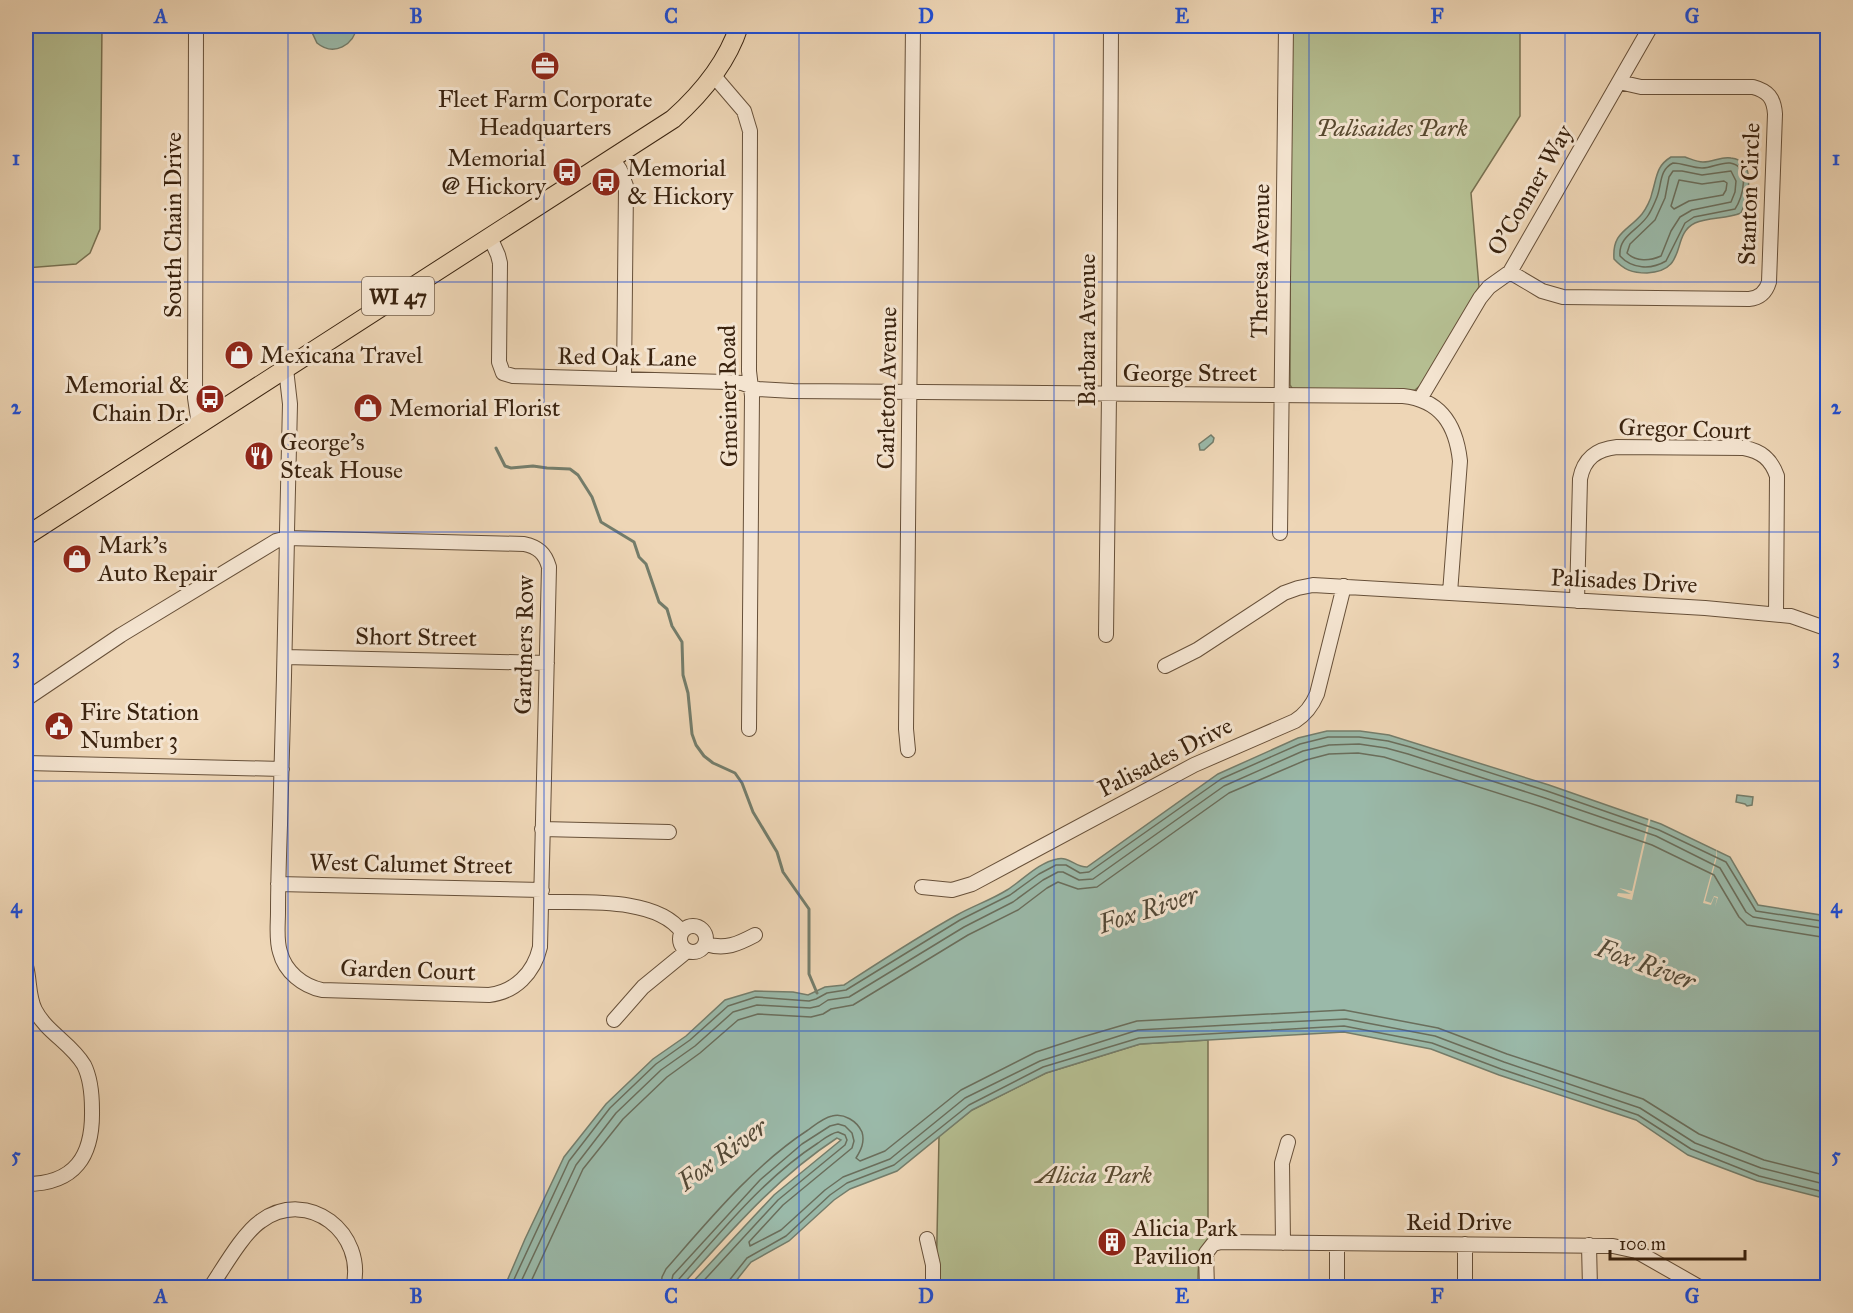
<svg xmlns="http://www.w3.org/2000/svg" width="1853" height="1313" font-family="'IM FELL Great Primer',serif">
<rect width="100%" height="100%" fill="#eed6b6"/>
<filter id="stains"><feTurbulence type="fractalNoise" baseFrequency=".00333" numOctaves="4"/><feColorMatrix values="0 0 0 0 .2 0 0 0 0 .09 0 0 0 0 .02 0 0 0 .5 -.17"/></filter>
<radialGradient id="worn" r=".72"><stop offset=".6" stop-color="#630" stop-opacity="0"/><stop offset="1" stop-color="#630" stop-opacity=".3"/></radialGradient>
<path fill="#b5be91" stroke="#787050" stroke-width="1.5" d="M26,26h76l-2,203 -10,24 -14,11 -50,4v-71l6,-21 -6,-60z
M1291,26h229v90l-49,77 8,94 -57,97 -7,6 -8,1 -114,-1 -3,-5z
M1208,1040v199c-11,14 -10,32 -10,48l-262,1 3,-152 33,-26 74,-37 94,-29z"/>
<path fill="#9ab9a9" stroke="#747d6b" stroke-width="1.5" d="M309,26h48c-3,19 -23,31 -40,17z
M1671,157c4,0 10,0 14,0 6,2 12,5 18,5 10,0 19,-6 28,-4 27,3 17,40 10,55 -15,6 -32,4 -46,10 -25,12 -6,48 -48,50 -15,0 -23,-3 -33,-14 -2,-27 14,-28 28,-45 4,-5 9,-15 10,-21 5,-16 4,-27 19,-36z
M1211,435l3,3 -1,4 -9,8h-4l-1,-6z
M1327,731h33l29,4 160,50 112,39 69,33 28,48 69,11v283l-70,-18 -69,-26 -52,-35 -137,-45 -68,-26 -87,-17 -204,12 -94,29 -74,37 -75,61 -47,18 -16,11 -45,41 -38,21 -20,25h-43l86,-92 67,-55 -4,-2c-60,39 -106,93 -154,146l4,3 -183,1 21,-49 39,-82 42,-53 47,-45 33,-23 39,-36 30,-9 38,1 15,3 17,-8 19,-2c37,-24 75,-49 113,-70 16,-9 34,-15 50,-25 16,-10 31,-27 50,-31 12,-3 18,8 30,8l131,-93 80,-36z
M1737,795l16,2 -1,8 -5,1 -2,-2 -9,-2z"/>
<path fill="#eed6b6" d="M1649,817h2l-19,83 -15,-4 1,-3 13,1 -12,-6 13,3z
M1716,847l1,10 -12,44 6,2 3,-7 4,1 -3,10 2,-9 -3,-1 -3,8 -8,-2 13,-47z"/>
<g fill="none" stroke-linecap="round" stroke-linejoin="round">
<path stroke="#6a6e5c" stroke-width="1.5" d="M1673,163c10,0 19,5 29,5 9,0 19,-6 28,-5 21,3 13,35 5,46l-41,8 -9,6 -19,38c-15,9 -34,8 -46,-5 -2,-21 20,-26 29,-42 3,-5 6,-12 8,-17 5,-13 2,-27 16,-34z
M1673,171h9l20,4 29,-4 5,10 -1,11 -4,10 -39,8 -12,7 -9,14 -10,25c-11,5 -25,6 -34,-3l3,-9 25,-24 10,-22 4,-21z
M1679,180l23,4 22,-3 3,2 -1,7 -3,5 -34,6 -15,8 -3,-3z
M510,1288l59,-127 41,-53 46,-44 34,-24 38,-34 28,-9 53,4 7,-2 11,-6 19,-3 114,-70 50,-25 29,-21 17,-9h10l14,8 9,-1 132,-93 79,-35 28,-7h31l29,4 22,6 137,44 112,39 67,32 30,49 72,11
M518,1288l58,-123 40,-52 45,-43 34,-24 38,-34 24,-7 53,3 9,-2 9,-6 21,-3 115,-70 49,-25 30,-22 15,-8h5l16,8 14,-1 131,-93 79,-35 26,-6 30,-1 27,4 22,6 137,44 111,38 64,32 26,44 7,5 75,12
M528,1288l55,-119 40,-50 44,-42 33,-24 38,-33 20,-6 53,3 12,-3 8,-5 22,-4 115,-70 50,-25 29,-22 11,-6 20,7 19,-2 132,-94 77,-33 23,-6 29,-1 26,4 158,50 110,38 62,30 25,42 8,8 81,13
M661,1288l1,-11 4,-8c43,-49 87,-103 142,-139 7,-5 15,-12 24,-14 12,-3 25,5 30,16 3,10 -1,18 -6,26l4,3 25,-10 76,-61 75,-38 43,-14 58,-17 207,-11 94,18 69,26 136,45 56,35 65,26 64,16
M670,1288l3,-13 87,-95 42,-36 28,-18 8,-2 7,2 7,7 2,8 -2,7 -69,57 -34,37 1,4 31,-16 44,-40 18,-13 47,-18 75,-61 75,-37 98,-31 127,-7 81,-4 89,17 69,26 136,46 55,35 66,25 67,17
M678,1288l1,-9c43,-48 85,-101 139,-136 7,-5 13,-10 20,-11l7,3 2,5 -2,5 -67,55 -81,88
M727,1288l1,-6 19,-24 39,-22 44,-41 17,-12 47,-18 75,-60 74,-38 96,-29 205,-12 88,17 69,26 137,46 53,34 68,27 69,17"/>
<path stroke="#747d6b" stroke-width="3" d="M496,448l9,18 6,2 22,-2 14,2 23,1 8,6 14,22 9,25 33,20 5,15 7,7 13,38 8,7 5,17 10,16 1,33 5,18 4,41 4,11 8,11 9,7 22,10 7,10 11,29 24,40 6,20 26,37v65l8,19"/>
<g stroke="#675039" stroke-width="16">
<path id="minor" d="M196,26l-1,372 4,27
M714,76l30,35 6,20 -1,240 3,25 -3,333
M612,158l8,12 6,16 -2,193
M490,237l8,18 2,8 -1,99 4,11 10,3 213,6 16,1 16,6 35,2 610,5c38,4 53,29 57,65l-10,132
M1510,272l32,19 21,6 186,2c11,-1 17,-7 20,-17l6,-168c-1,-16 -7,-23 -22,-27h-112l-22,-5
M1420,399l60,-101 9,-11 21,-15 141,-246
M1280,533l6,-507
M1577,601l3,-122c4,-21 17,-30 37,-32l127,1c17,3 27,11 33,28l-1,138
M1106,635l3,-240 2,-369
M285,657l262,6
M1165,666l32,-16 87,-57 14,-5 15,-3 392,23 86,8 37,13
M26,699l95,-64 155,-94 11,-3 237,6c14,3 21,9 25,23l-9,380c-6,26 -25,45 -51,48l-167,-5c-19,-4 -37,-18 -42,-38 -4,-12 -2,-27 -2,-40 0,-29 1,-58 2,-87 3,-96 5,-191 7,-287v-7l3,-127 -4,-35
M908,750l-2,-21 7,-703
M26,763l256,6
M542,829l127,3
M278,884l264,6
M922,887l30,3 20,-6 222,-119 101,-44c11,-7 17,-15 22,-27l27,-108
M542,902c39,1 114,-6 140,30
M680 939a13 13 0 1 1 26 0a13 13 0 1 1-26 0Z
M706,944c19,6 32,0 49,-9
M26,966c4,15 2,30 9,44 12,23 36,33 49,55 7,14 8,29 8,45 1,46 -17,74 -66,74
M614,1020l29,-33 44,-36
M927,1239l6,26v23
M1283,1243l-1,-80 6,-21
M1589,1245l1,43
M210,1288c13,-19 33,-55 51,-67 47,-34 106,12 92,67
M1207,1288l-1,-35 7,-9 8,-2 392,4 23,5 65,37
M1337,1288v-44
M1465,1288v-44"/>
</g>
<g stroke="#3a230f" stroke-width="20">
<path id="major" d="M26,536l647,-417c29,-26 54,-56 66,-93"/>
</g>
<use href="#minor" stroke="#f4e4d0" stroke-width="14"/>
<use href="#major" stroke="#eed6b6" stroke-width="18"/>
</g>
<path fill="none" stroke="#1d4ed8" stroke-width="1.5" stroke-opacity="0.55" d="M288,26v1262M544,26v1262M799,26v1262M1054,26v1262M1309,26v1262M1565,26v1262M26,282h1802M26,532h1802M26,781h1802M26,1031h1802"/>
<defs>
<g id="office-disc" transform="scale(1.5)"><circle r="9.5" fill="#8f2418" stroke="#f4e4d0"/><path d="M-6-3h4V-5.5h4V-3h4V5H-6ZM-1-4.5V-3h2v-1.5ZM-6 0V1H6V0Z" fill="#fff"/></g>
<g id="bus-disc" transform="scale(1.5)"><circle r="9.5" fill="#8f2418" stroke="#f4e4d0"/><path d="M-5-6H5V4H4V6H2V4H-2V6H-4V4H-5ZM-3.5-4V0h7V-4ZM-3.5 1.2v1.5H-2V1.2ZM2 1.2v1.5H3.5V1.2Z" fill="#fff"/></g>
<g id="shop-disc" transform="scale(1.5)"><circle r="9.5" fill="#8f2418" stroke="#f4e4d0"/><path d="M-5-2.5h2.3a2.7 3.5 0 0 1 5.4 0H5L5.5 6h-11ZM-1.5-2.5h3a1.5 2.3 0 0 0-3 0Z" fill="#fff"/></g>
<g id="restaurant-disc" transform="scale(1.5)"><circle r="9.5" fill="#8f2418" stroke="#f4e4d0"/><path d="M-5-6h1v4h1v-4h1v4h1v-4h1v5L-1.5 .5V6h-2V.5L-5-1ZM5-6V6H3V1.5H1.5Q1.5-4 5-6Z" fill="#fff"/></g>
<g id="civic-disc" transform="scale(1.5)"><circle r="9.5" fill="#8f2418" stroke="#f4e4d0"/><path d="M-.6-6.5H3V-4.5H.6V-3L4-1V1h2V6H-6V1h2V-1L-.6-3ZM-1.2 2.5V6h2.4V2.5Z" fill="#fff"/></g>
<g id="building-disc" transform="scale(1.5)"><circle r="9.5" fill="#8f2418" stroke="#f4e4d0"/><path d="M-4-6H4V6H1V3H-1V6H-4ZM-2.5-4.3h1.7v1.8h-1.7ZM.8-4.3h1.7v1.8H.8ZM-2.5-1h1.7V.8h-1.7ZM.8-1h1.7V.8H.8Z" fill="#fff"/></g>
</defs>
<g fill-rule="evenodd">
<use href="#office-disc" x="545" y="66"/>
<use href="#bus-disc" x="567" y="172"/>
<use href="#bus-disc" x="606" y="182"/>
<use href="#shop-disc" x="239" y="355"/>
<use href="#bus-disc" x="210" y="399"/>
<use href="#shop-disc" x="368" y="408"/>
<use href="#restaurant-disc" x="259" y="456"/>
<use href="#shop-disc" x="77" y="559"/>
<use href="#civic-disc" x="59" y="726"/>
<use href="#building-disc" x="1112" y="1242"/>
</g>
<g text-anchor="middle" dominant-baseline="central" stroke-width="6" stroke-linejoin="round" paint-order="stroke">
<rect fill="#f4e4d0" stroke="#725d49" stroke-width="1.5" x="362" y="277" width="72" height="38" rx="4.5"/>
<g font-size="22" font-weight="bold" fill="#3a230f">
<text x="398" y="296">WI 47</text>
</g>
<g font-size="24" fill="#3a230f" stroke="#f4e4d0" text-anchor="start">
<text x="545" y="99" text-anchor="middle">Fleet Farm Corporate<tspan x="545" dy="28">Headquarters</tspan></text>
<text x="546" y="158" text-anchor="end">Memorial<tspan x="546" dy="28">@ Hickory</tspan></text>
<text x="627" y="168">Memorial<tspan x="627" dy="28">&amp; Hickory</tspan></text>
<text x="260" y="355">Mexicana Travel</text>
<text x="189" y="385" text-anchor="end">Memorial &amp;<tspan x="189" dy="28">Chain Dr.</tspan></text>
<text x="389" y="408">Memorial Florist</text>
<text x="280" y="442">George's<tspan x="280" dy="28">Steak House</tspan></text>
<text x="98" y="545">Mark's<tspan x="98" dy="28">Auto Repair</tspan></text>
<text x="80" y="712">Fire Station<tspan x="80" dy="28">Number 3</tspan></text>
<text x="1133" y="1228">Alicia Park<tspan x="1133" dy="28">Pavilion</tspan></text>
</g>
<g font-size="24" font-style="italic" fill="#594a30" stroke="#f4e4d0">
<text x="1392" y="128">Palisaides Park</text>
<text x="1094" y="1175">Alicia Park</text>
</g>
<g font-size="24" fill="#3a230f" stroke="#f4e4d0">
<text transform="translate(1530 190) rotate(-60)">O'Conner Way</text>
<text transform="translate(1749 194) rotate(-88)">Stanton Circle</text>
<text transform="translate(173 225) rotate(-90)">South Chain Drive</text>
<text transform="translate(1260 261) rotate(-89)">Theresa Avenue</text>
<text transform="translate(1087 330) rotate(-90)">Barbara Avenue</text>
<text transform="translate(627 357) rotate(1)">Red Oak Lane</text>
<text x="1190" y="373">George Street</text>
<text transform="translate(887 388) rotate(-89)">Carleton Avenue</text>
<text transform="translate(728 396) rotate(-91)">Gmeiner Road</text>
<text transform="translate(1685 429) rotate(2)">Gregor Court</text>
<text transform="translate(1624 581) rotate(3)">Palisades Drive</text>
<text transform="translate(416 637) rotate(1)">Short Street</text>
<text transform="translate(524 645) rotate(-89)">Gardners Row</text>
<text transform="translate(1165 757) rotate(-27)">Palisades Drive</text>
<text transform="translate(411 864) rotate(1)">West Calumet Street</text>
<text transform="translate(408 970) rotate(2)">Garden Court</text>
<text x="1459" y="1222">Reid Drive</text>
</g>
<g font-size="26" font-style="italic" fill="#524836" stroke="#f4e4d0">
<text transform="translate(1148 909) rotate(-18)">Fox River</text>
<text transform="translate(1646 964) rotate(20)">Fox River</text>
<text transform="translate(722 1154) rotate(-36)">Fox River</text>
</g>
</g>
<rect width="1853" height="1313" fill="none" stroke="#eed6b6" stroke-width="66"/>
<path d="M1610 1250v9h135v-9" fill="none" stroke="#3a230f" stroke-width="3"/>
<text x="1619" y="1250" font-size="18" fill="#3a230f" stroke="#f4e4d0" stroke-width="4.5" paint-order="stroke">100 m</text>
<rect x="33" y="33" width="1787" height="1247" fill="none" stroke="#1d4ed8" stroke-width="2"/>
<g font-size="20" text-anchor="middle" font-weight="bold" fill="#1d4ed8">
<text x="161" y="23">A</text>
<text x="416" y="23">B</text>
<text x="671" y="23">C</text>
<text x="926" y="23">D</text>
<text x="1182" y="23">E</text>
<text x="1437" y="23">F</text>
<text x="1692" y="23">G</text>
<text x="16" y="165">1</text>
<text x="1836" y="165">1</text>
<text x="16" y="414">2</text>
<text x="1836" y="414">2</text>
<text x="16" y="663">3</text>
<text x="1836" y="663">3</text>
<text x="16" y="913">4</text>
<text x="1836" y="913">4</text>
<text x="16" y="1162">5</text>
<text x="1836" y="1162">5</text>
<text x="161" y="1303">A</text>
<text x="416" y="1303">B</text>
<text x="671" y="1303">C</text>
<text x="926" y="1303">D</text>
<text x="1182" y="1303">E</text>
<text x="1437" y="1303">F</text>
<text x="1692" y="1303">G</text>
</g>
<rect width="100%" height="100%" filter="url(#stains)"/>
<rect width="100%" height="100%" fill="url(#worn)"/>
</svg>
